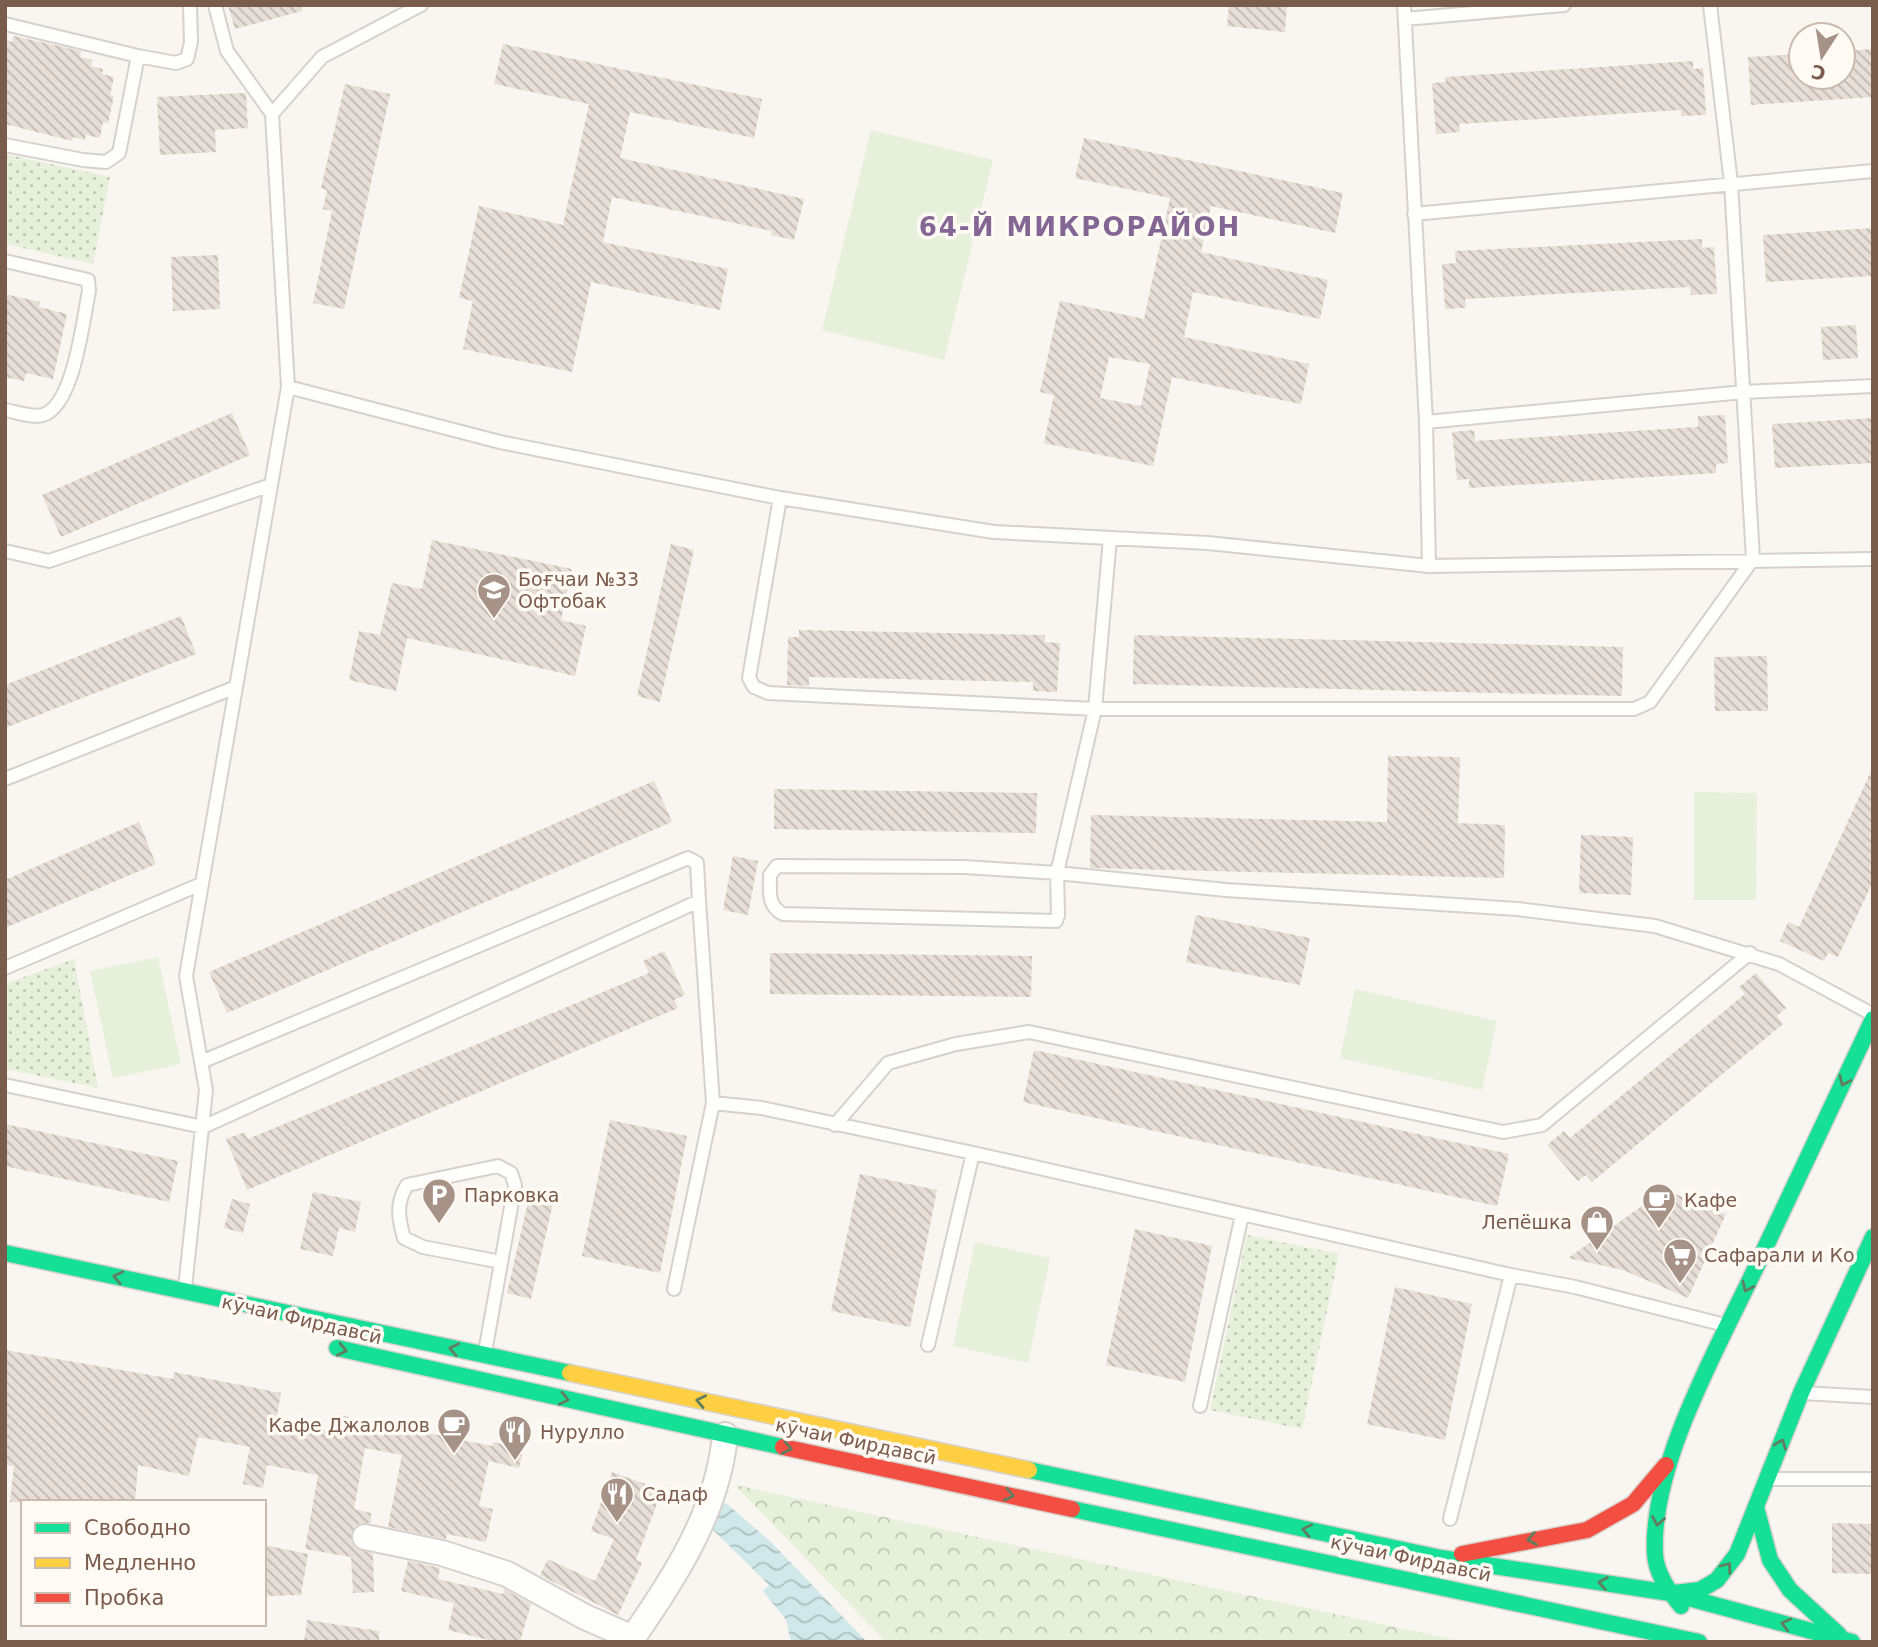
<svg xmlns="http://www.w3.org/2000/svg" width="1878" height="1647" font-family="'DejaVu Sans',sans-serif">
<defs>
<pattern id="forest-crowns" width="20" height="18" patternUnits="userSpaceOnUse" patternTransform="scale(1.75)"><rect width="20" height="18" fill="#e7f0db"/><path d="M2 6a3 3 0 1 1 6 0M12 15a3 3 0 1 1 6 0" fill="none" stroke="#c0c6b4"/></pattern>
<pattern id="park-dots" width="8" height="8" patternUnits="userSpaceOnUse" patternTransform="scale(1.75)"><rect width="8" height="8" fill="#e7f0db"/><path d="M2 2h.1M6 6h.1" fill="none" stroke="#c0c6b4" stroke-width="1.8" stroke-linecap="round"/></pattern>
<pattern id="water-waves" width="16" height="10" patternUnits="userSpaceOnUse" patternTransform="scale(1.75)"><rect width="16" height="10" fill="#d0e8ea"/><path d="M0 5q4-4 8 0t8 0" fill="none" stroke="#aebfc0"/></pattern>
<pattern id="building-back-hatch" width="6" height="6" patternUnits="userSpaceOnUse" patternTransform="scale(1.75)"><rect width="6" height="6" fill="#e6ded7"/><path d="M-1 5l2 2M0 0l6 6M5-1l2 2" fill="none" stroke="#bfb7b1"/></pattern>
</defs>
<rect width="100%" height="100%" fill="#f9f5f0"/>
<path fill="#e7f0db" d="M871,130l122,30 -49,200 -122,-30z
M1694,792l63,1 -1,107h-62z
M158,957l23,107 -68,14 -23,-107z
M1355,989l142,32 -15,69 -142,-32z
M975,1242l75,16 -22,105 -75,-17z"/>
<path fill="url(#forest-crowns)" d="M735,1485l730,157h-579z"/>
<path fill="url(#park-dots)" d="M5,154l105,23 -17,87 -88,-20z
M74,959l24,129 -93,-19v-85z
M1247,1235l92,19 -37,175 -92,-19z"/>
<path fill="url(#water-waves)" d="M726,1503l44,38 97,101h-76l-5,-22 -23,-29 6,-6 -62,-61 8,-17z"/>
<path fill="url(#building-back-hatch)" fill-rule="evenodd" d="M228,5h73l1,6 -67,18z
M1229,5h58l-2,27 -58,-6z
M14,36l67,15 -1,6 12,3 -1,6 12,3 -1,5 12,3 -4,18 4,1 -6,27 -5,-1 -3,16 -14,-3 -1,5 -12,-3 -1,4 -67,-17v-84l7,2z
M503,44l259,55 -8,39 -124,-26 -10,46 184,41 -10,41 -23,-5 1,-4 -160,-34 -9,45 125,27 -8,41 -129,-28 -19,90 -109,-23 10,-48 -14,-3 20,-92 84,19 26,-121 -95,-20z
M1873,49v48l-122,8 -3,-48 53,-3v23h42v-26z
M1693,61v8l10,-1 3,47 -25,1v-6l-222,14 1,8 -24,2 -4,-51 14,-1 -1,-5z
M345,84l45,10 -46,215 -31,-6 19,-92 -9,-2 4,-19 -6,-2z
M246,93l2,35 -33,2 1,22 -56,3 -3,-58z
M1084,138l259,55 -8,40 -124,-27 -10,46 127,28 -8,39 -127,-27 -9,45 125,27 -8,40 -129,-27 -19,89 -109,-23 10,-48 -14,-3 20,-91 84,18 26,-121 -95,-20zM1109,357l41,7 -9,42 -41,-8z
M1873,228v48l-107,6 -3,-47z
M1702,239v9l12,-1 3,47 -26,1 -1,-8 -225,12 1,9 -21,1 -3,-45 14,-1 -1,-12z
M218,255l2,54 -47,2 -2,-54z
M5,294l35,8 -1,5 28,7 -14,65 -27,-6 -2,8 -19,-4z
M1856,325l2,33 -35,2 -2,-33z
M232,413l18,42 -189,82 -19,-42z
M1725,415l3,48 -12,1v9l-247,15v-9l-12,1 -5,-48 22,-2 1,11 223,-14v-11z
M1873,418v45l-98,5 -3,-44z
M432,540l140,29 -11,51 25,6 -11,50 -168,-38 -11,53 -47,-11 10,-49 21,4 12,-52 30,6z
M671,544l23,6 -34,152 -23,-6z
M181,616l15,38 -191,74v-43z
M799,630l246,5v7l15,1 -3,49 -24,-1v-9l-224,-5v9l-22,-1 1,-48h11z
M1134,635l489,12 -1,49 -489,-12z
M1767,656l1,55h-53l-1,-54z
M1388,756l72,1 -2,66 47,2 -1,53 -414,-10 1,-53 296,7z
M1873,767v114l-35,76 -10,-4 -4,8 -44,-20 8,-19 11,5z
M654,781l18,41 -445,191 -18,-41z
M774,789l263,4 -1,40 -262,-4z
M139,822l17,42 -151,64v-48z
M1581,835l52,2 -2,58 -52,-2z
M733,856l25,5 -10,54 -25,-5z
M1196,915l114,23 -10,47 -114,-23z
M664,951l21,44 -11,5 4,8 -431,182 -21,-51 19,-7 3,7 401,-166 -6,-12z
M770,953l262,3 -1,41 -261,-3z
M1756,973l30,35 -9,8 6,8 -191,158 -6,-7 -8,6 -31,-36 17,-14 6,7 175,-144 -6,-7z
M1034,1050l475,104 -12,52 -474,-104z
M610,1120l77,16 -27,137 -78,-17z
M5,1124l173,37 -9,41 -164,-36z
M860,1174l77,16 -27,137 -79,-16z
M531,1189l24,6 -24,104 -24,-6z
M1665,1190l61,24 -38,84 -65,-28 -55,-12z
M313,1192l48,10 -6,30 -16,-4 -6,28 -33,-7z
M232,1199l18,5 -7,29 -19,-5z
M1135,1229l77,17 -27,136 -79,-17z
M1395,1287l77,17 -27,136 -78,-16z
M5,1350l168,29 1,-7 107,21 -5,28 55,10 3,-17 158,32 -13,60 14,3 -7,33 -39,-8 -1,5 -58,-12 14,-72 -37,-7 -11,61 17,4v10h-10l-7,4 -3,14 5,7 17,6 1,38 -21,1 -2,-36 -46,-8 13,-74 -51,-10 -4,23 -20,-4 7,-37 -52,-10 -9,39 -51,-11 -3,37h-125l4,-36 -9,-1z
M493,1442l30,7 -4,19 -30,-7z
M612,1472l50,18 -26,70 6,3 -24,52 -78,-40 8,-16 47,22 19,-42 -23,-8z
M1832,1523l41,1v50l-41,-1z
M264,1545l44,9 -7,41 -37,1z
M408,1561l32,7 -2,11 65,15 1,-5 27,15 -11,38h-23l-49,-12 6,-27 -53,-12z
M307,1620l72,11v11h-75z"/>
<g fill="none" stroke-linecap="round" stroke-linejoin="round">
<g stroke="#d7d1cb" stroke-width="16">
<path id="lane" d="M215,5l12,46 45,63
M421,5l-99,52 -50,57 16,273 212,55 280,56 214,34 214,11 221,23 444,-7
M1404,5l22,417 3,144
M1405,19l159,-14
M5,24l133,32 -19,97 -13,9 -23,-2 -78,-15
M138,56l38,7 11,-4 4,-17 -1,-37
M1414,214l459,-43
M5,261l83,19 1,11c-6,29 -15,114 -46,124 -10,3 -27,-3 -38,-5
M1426,422l318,-30 129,-6
M780,498l-31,180 5,9 14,6 327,16h539l16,-7 103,-143 -22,-376 -21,-178
M1110,538l-15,171 -38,164 1,42 -2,6 -273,-7c-16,-8 -13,-23 -13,-39l7,-9 188,1 92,6 169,17 291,19 138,17 124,38 93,50
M5,551l44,10 222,-76
M5,779l231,-92
M5,968l196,-84
M201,1062l487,-204 9,5 2,38
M5,1085l198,42 496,-226 14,202 -39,186
M713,1103l49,5 211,45 538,122 64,12 150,38
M835,1125l53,-62 68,-19 73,-12 474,100 39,-7 208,-172
M185,1288l21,-198 -20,-114 102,-589
M928,1345l45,-192
M485,1352l30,-167 -4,-12 -13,-7 -91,19c-11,18 -9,33 -3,53l19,9 78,15
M1803,1393l70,4
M1200,1406l42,-191
M1772,1479h101
M1450,1519l61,-244"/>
</g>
<g stroke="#d7d1cb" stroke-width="28">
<path id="street" d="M365,1537l77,16 65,21 78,43 48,21
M630,1642c43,-63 88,-129 95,-207"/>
</g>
<g stroke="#d9d2cb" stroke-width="19">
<path id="fast" d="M5,1253l565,120
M337,1348l446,99
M1029,1470l412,88 229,35 182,49
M1756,1507l14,53 20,30 49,45
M1072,1509l627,133
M1674,1593l26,-3 17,-10 20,-26 64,-161 72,-156
M1681,1606c-12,-15 -25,-32 -26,-52 -5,-89 64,-208 102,-289 39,-82 77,-164 116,-246"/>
</g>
<g stroke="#d9d2cb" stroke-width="19">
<path id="slow" d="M570,1373l459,97"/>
</g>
<g stroke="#d9d2cb" stroke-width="19">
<path id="jam" d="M783,1447l289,62
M1462,1554l125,-24 46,-26 33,-39"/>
</g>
<use href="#lane" stroke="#fefefd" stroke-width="12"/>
<use href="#street" stroke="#fefefd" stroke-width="24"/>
<use href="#fast" stroke="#16e098" stroke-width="16"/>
<use href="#slow" stroke="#ffcf43" stroke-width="16"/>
<use href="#jam" stroke="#f24e42" stroke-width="16"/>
</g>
<defs><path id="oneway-chevron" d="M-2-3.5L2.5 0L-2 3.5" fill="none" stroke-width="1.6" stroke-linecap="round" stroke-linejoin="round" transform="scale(1.75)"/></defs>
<g stroke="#617d60">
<use href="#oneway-chevron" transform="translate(1844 1081) rotate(115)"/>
<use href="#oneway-chevron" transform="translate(118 1277) rotate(-168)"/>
<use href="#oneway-chevron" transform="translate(1747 1287) rotate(115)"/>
<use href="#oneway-chevron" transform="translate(454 1349) rotate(-168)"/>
<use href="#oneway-chevron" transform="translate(342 1350) rotate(13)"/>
<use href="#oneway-chevron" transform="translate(564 1399) rotate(13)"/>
<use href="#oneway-chevron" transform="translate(701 1401) rotate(-168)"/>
<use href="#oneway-chevron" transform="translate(1781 1444) rotate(-69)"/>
<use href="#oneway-chevron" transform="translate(787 1448) rotate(12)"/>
<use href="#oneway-chevron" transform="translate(1009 1495) rotate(12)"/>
<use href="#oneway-chevron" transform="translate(1658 1521) rotate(99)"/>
<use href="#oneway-chevron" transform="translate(1307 1530) rotate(-168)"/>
<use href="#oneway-chevron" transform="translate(1532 1539) rotate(171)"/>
<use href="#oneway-chevron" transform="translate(1727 1567) rotate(-53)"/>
<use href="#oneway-chevron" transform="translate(1603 1583) rotate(-171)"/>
<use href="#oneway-chevron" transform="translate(1786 1624) rotate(-165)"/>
</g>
<defs>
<g id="school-pin" transform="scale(1.75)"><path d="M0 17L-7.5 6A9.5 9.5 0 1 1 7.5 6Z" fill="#a69286" stroke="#fffaf3"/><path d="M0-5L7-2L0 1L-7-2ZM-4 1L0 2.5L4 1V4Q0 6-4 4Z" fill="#fff"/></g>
<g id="parking-pin" transform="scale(1.75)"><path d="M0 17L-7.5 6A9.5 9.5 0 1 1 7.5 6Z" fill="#a69286" stroke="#fffaf3"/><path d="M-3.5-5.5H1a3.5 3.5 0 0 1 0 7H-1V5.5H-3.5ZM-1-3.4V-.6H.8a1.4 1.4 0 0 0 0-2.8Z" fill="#fff"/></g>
<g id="cafe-pin" transform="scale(1.75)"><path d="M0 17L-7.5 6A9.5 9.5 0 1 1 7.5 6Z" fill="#a69286" stroke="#fffaf3"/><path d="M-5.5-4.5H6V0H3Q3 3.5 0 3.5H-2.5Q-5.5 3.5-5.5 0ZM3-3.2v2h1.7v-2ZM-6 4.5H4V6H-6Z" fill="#fff"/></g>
<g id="shop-pin" transform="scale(1.75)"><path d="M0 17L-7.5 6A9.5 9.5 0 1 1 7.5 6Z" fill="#a69286" stroke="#fffaf3"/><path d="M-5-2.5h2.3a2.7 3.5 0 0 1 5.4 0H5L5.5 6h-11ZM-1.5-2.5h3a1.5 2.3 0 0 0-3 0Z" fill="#fff"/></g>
<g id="supermarket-pin" transform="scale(1.75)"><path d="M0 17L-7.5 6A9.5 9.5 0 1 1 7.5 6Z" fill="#a69286" stroke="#fffaf3"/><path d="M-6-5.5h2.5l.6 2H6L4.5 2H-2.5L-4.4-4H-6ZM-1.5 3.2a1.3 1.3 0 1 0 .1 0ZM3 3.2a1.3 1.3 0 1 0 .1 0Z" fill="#fff"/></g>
<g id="restaurant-pin" transform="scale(1.75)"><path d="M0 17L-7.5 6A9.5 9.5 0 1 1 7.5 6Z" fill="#a69286" stroke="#fffaf3"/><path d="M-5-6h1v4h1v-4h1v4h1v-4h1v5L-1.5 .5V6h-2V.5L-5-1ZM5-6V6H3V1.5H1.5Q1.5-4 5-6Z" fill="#fff"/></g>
</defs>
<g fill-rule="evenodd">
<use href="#school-pin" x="494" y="590"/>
<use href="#parking-pin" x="439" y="1195"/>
<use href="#cafe-pin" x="1659" y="1200"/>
<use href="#shop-pin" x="1597" y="1222"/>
<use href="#supermarket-pin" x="1680" y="1255"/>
<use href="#cafe-pin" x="454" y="1425"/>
<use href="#restaurant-pin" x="515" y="1432"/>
<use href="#restaurant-pin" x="617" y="1494"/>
</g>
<g text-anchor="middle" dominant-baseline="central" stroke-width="7" stroke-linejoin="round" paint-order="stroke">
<g font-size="19" fill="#7a5c4d" stroke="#fffaf3" text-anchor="start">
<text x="518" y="579">Боғчаи №33<tspan x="518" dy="22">Офтобак</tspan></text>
<text x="464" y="1195">Парковка</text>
<text x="1684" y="1200">Кафе</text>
<text x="1572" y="1222" text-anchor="end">Лепёшка</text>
<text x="1704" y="1255">Сафарали и Ко</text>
<text x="430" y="1425" text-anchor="end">Кафе Джалолов</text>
<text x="540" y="1432">Нурулло</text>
<text x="642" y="1494">Садаф</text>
</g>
<g font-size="19" fill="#7a5c4d" stroke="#fffaf3">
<text transform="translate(302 1319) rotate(13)">кӯчаи Фирдавсӣ</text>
<text transform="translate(856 1441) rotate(12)">кӯчаи Фирдавсӣ</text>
<text transform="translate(1411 1558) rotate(12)">кӯчаи Фирдавсӣ</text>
</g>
<g font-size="26" font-weight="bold" letter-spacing="2" fill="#846695" stroke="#fffaf3">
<text x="1080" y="227">64-Й МИКРОРАЙОН</text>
</g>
</g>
<rect width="1878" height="1647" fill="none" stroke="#7a5c4d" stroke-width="14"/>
<rect x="21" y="1500" width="245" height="126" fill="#fffaf3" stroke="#cabbb1" stroke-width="2"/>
<rect x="35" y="1523" width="35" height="10" fill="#16e098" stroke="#cabbb1" stroke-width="2"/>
<text x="84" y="1535" font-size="21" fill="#7a5c4d">Свободно</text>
<rect x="35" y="1558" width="35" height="10" fill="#ffcf43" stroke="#cabbb1" stroke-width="2"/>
<text x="84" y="1570" font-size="21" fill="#7a5c4d">Медленно</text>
<rect x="35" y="1593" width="35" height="10" fill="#f24e42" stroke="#cabbb1" stroke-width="2"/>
<text x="84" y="1605" font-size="21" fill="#7a5c4d">Пробка</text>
<g transform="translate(1822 56) rotate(192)"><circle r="33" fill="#fffaf3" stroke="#cabbb1" stroke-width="2"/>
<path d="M0-5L12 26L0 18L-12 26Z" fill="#a69286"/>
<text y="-10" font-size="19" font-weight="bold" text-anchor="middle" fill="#7a5c4d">С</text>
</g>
</svg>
